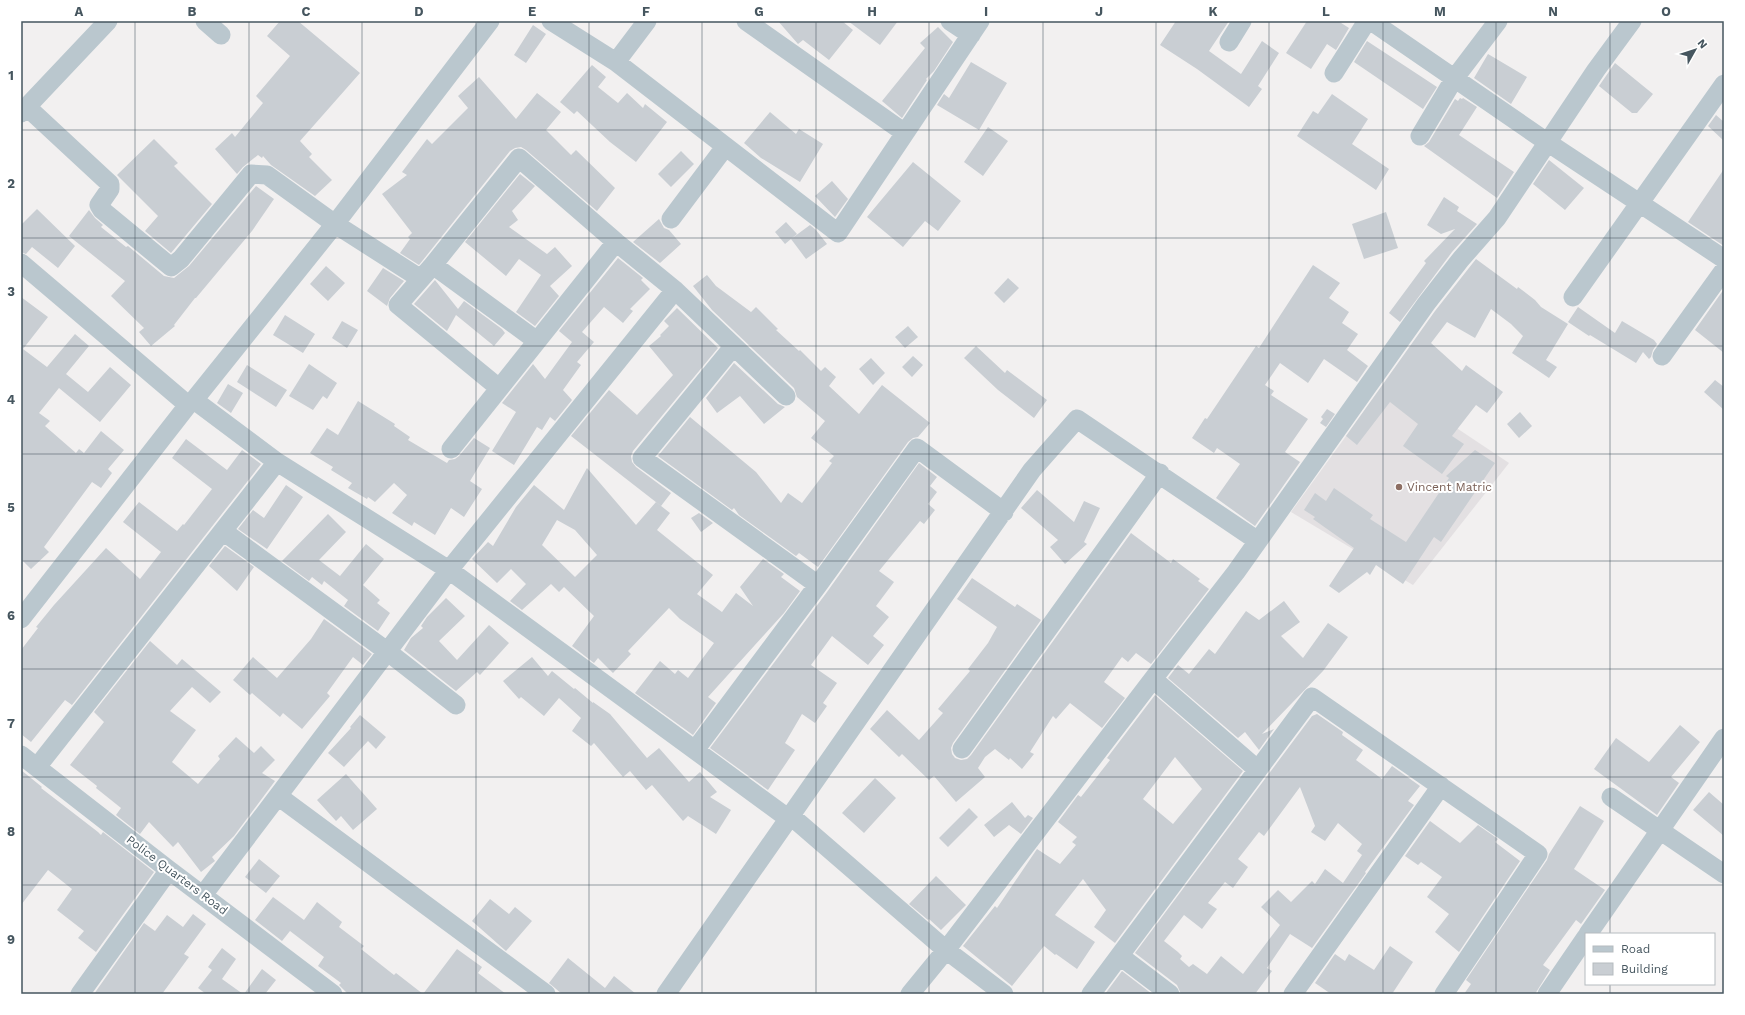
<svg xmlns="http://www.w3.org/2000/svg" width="1745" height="1015" font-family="'Work Sans',sans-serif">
<rect width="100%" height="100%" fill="#f2f0f0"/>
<path fill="#e3e0e2" d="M1386,381l123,82 -96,122 -122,-73z"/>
<path fill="#c9ced3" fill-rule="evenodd" d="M280,21h18l62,52 -60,68 12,13 -3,3 23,23 -17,16 -44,-31 -8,-9 -1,2 -4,-3 -15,12 -6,7 -22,-25 17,-16 3,4 28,-34 -7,-7 34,-40 -23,-20z
M778,21h64l11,9 -24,30 -26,-20 -5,4z
M848,21h50l-18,24z
M1176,21h53l-20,30 32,23 21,-33 17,12 -21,33 4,3 -13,18 -52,-38 -37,-24z
M1307,21h31l11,7 -13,22 -9,-6 -16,25 -25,-16z
M533,25l13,9 -20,29 -12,-8z
M938,27l15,15 -19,29 -8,8 1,1 -25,38 -20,-17 43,-53 -5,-5z
M1367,41l70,46 -14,22 -69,-47z
M1488,54l39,23 -16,27 -37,-26z
M971,62l36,21 -28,47 -42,-25 7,-11 5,4z
M1615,63l38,31 -16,19h-5l-33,-27z
M592,65l14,12 -8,10 20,16 9,-10 16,15 2,-4 22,18 -31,40 -26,-20 -33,-31 -3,3 -14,-12z
M479,77l37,42 21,-26 24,19 -15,18 25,25 5,-5 39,38 -18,23 -71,-61 -5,-3 -6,1 -5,3 -91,114 -19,-12 10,-14 -2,-2 4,-4 -30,-39 25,-19 -5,-3 25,-33 5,5 36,-36 -10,-12z
M1332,94l36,25 -16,25 37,25 -13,21 -79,-54 16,-25 5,3z
M1460,98l2,1 1,-1 14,9 -18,28 55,37 -17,26 -73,-52 5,-4 26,-43 3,2z
M770,112l26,22 3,-5 24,15 -23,38 -39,-24 -17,-15z
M1716,115l8,7v19l-16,-15z
M988,127l20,14 -25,35 -19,-14z
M154,139l24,24 -4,3 38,38 -41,49 -26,-22 13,-15 -41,-41z
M681,151l13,13 -23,23 -13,-13z
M1549,160l35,28 -19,22 -32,-26z
M913,162l48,39 -23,30 -13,-10 -22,26 -36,-30z
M1724,169v77l-36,-24z
M520,174l15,12 -23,25 6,9 -9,7 38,27 8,-7 17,19 -22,20 9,10 -24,30 -19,-14 25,-37 -22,-16 -13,17 -41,-34z
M832,181l16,18 -13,18 -20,-21z
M256,186l18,13 -22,32 -56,67h-1l-21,27 1,1 -24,20 -12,-14 5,-4 -33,-32 14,-15 -56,-45 20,-26 6,8 8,7 -2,2 25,20 2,-1 36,30 10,2 15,-12z
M1444,197l15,10 -2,4 20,13 -25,28 -52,70 -11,-9 37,-50 -2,-2 31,-32 -14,5 -14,-9z
M37,209l38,37 -17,22 -26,-21 -6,7 -5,-2v-27z
M1386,212l12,36 -34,11 -12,-35z
M659,219l5,9 5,2 12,14 -21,19 -27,-21z
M786,222l11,12 -12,10 -10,-12z
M810,225l6,5 11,14 -21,15 -15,-20z
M618,258l25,20 -2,2 9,9 -20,20 3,2 -10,12 -19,-16 -22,25 12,10 -17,20 4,3 -18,25 9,10 -17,21 -5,-4 -8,13 -5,-3 -23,38 -22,-14 24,-39 -14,-9 31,-39 12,15 27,-37 -13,-11z
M1476,259l41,30 1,-2 17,13 6,7 27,17 -22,36 11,7 -8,11 -37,-25 11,-17 -12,-12 -20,-15 -16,29 -28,-16 -16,21 31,28 4,-6 37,27 -16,21 -11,-8 -24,31 12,8 -22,30 -39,-28 15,-22 -28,-22 -33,43 -11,-9 89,-125z
M1313,265l27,18 -11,15 20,14 -7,11 16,11 -11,16 21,16 -11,16 -33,-23 -16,24 -28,-20 -15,22 9,6 -3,4 37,24 -23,33 15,10 -45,64 -39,-28 24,-34 -23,-16 -3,5 -22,-15 13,-20 2,1 49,-73 3,2z
M326,266l19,17 -17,18 -18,-17z
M383,268l21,13 -14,17 -3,8 -20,-15z
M707,275l9,11 35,26 5,-5 22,22 -2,1 23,21 1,-1 21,21 4,-4 11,10 -7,9 30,28 23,-29 48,38 -12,14 -5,1 -5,4 -90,125 -19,-14 -3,3 -57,-41 -5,-7 -2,2 -74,-54 32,-39 66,55 25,31 7,-10 14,10 30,-40 -3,-2 5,-5 -23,-18 14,-17 -28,-24 -3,-9 -82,-78 -19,-24z
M1008,278l11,10 -15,15 -10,-10z
M435,280l23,29 6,-8 38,28 3,4 -11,13 -38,-31 -9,16 -33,-27z
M1724,289v64l-29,-23z
M21,297l27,20 -25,32 24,18 28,-33 14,12 -23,28 22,18 22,-25 21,18 -31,37 -41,-34 -20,25 11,8 -5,5 31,27 3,-4 5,4 17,-22 23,19 -16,19 4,4 -11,15 -9,-6 -48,65 5,5 -18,17 -10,-10z
M1578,307l37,26 7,-12 32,19 3,4 -4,6 -2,7 -2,2 -6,-7 -7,11 -46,-28 -1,1 -21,-14z
M677,308l41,40 -85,103 -2,5 1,6 4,5 35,26 -10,13 -90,-70 38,-46 28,25 36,-40 -24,-29 12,-10 -1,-1 9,-9 -5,-5z
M285,315l30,19 -12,19 -30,-18z
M342,321l16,9 -11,18 -15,-10z
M908,326l10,11 -13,11 -10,-11z
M976,346l29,27 2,-3 40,30 -13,18 -36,-28 -34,-32z
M913,356l10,9 -11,12 -10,-10z
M871,358l14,15 -12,12 -14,-16z
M734,363l44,41 7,3 -21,17 -24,-28 -23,17 -11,-15z
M309,364l28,19 -10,16 -4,-3 -10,14 -24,-14z
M247,365l40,25 -11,17 -39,-25z
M1715,380l9,7v23l-20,-18z
M228,384l15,9 -12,20 -14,-10z
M358,401l37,23 -1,2 16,11 -2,3 39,23 2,-3 6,-1 4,-3 15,-18 16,10 -20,33 12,8 -18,28 -13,-9 -16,27 -21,-13 -2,4 -20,-13 15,-18 -13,-12 -19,19 -7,-5 -1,2 -19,-11 4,-5 -21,-13 2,-3 -23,-14 17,-25 11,7z
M1327,409l8,5 -9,13 -6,-4 3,-4 -2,-2z
M1520,412l12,14 -13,12 -12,-14z
M186,439l41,31 15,-20 19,14 -189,241 -7,-5 -34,42 -10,-8v-84l17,-22 -2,-1 18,-22 52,-57 34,31 21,-27 -38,-30 16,-20 38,29 6,-7 1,1 28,-36 -40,-31z
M1475,450l20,13 -54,79 -7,-5 -31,47 -27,-19 -6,10 -3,-3 -28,21 -10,-7 25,-38 -41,-29 2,-2 -11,-7 11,-17 11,8 8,-13 39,27 -3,4 36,23 43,-64 -3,-2z
M919,463l18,14 -7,9 7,6 -9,12 7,6 -11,14 -4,-3 -41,50 15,11 -18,24 13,11 -16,19 11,9 -16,20 -36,-29 -21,29 26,18 -14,20 4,3 -12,17 -13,-9 -17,29 10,7 -27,40 -58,-42 117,-156z
M587,468l49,57 20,-23 14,11 -13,17 56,45 -16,19 25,18 14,-19 17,13 -13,-19 23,-28 21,15 -3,3 19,14 -16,22 -76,84 8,6 -23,32 -58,-42 25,-32 15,13 3,-4 10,8 26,-35 -34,-24 -11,-11 -41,43 3,3 -18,19 -15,-15 -4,5 -22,-17 22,-30 -30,-29 -5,5 -8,-8 -29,26 -12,-9 16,-17 -15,-15 -14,14 -25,-24 16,-17 5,4 23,-39 18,-22 30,25zM557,520l18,10 22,25 -22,22 -33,-32z
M286,485l17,12 -36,52 -29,-20 15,-19 11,8z
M1037,490l37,32 10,-21 16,7 -16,34 3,2 -22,20 -15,-17 8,-7 -37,-32z
M699,513l14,10 -12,9 -10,-14z
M328,514l18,18 -27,28 21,16 26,-32 18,15 -21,26 17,15 -3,3 13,10 -12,18 -34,-25 4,-6 -24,-19 -2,4 -10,-8 -3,4 -27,-20z
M1131,533l40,30 2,-4 27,20 -2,2 11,8 -58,75 -15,-11 -8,9 -6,-5 -18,25 21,16 -23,30 -32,-25 -14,16 -3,-3 -23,36 4,2 -12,15 -12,-11 -1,2 -14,-11 -10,8 -7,11 7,9 -29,25 -22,-26 -5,4 -27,-26 -3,3 -29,-28 17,-19 32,30 24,-27 -5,-4 32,-38 -2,-2 20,-26 9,-16 -40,-28 15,-21 43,29 2,-3 24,16 -88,123 -2,5 1,6 3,4 6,2 6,-1 4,-4z
M225,546l29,21 -17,24 -28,-25z
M446,598l19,18 -26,25 18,19 32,-35 20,18 -29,32 -3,-3 -21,19 -52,-41 7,-12 12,-10 -2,-2 6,-9z
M1284,601l16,21 -19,14 22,22 25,-35 20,14 -25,34 -61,63 12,-5 -15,21 -14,-18 -7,6 -70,-60 10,-13 11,9 20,-25 6,5 31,-43 13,9z
M324,619l48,35 -9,11 -10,-8 -26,36 3,3 -28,33 -19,-16 -3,4 -28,-24 -2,2 -17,-15 20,-23 24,21 34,-39z
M150,641l27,24 5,-6 39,33 -11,11 -18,-16 -22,24 26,19 -24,32 26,22 22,-25 -2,-3 18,-19 18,16 7,-7 14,14 -13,13 13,8 -41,55 -22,21 3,4 -14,11 -23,-30 -5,5 -24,-25 -9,12 -24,-19 5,-7 -25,-20 1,-2 -27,-21 34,-43 -10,-10z
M532,657l16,19 4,-5 22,18 1,-1 18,15v-1l17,12 37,44 12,-10 30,34 11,-10 17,20 -7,5 21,13 -15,24 -28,-18 -5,5 -31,-36 -6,5 -16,-19 -7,6 -29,-34 -3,3 -19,-15 9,-13 -22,-20 -15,18 -23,-19 -2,2 -16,-18z
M1155,695l88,76 -128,172 -21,-16 12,-17 -23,-31 -28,36 40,27 -18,27 -21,-15 -1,1 -11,-9 -32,40 -49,-40 32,-40 2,2 40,-59 23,15 16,-19 -4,-3 5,-5 -19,-15 20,-27 3,2 29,-37 -3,-2zM1175,757l27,32 -29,35 -30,-25z
M1317,714l26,18 -1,3 21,15 -7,10 26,19 10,-13 28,20 -12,15 6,4 -49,67 1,1 -54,75 -22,-14 -23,34 5,3 -17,23h-74l-4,-9 -42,-32 177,-237zM1300,787l15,39 -4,6 14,9 13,-18 24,21 -5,7 5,4 -19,28 -18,-14 -10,15 -3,-3 -21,21 -13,-12 -17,17 19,18 -37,49 -22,-18 -14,18 -14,-10 -4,3 -9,-8 2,-3 -4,-4 -14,-11 20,-26 18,14 15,-20 -9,-6 17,-21 8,6 15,-21 -10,-8 21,-27 5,4z
M360,715l26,22 -10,12 -8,-8 -24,26 -16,-14 23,-25 -1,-1z
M1680,725l20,17 -29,35 8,6 -22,32 -63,-46 22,-31 33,24z
M21,770l21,17 -1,1 57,44 3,3 2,-3 51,40 -58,80 -18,-14 6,-7 -27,-21 15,-21 -24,-19 -27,35z
M346,774l31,35 -24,21 -12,-14 -5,5 -19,-21z
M875,778l21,20 -32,35 -22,-20z
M1709,792l15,13v31l-31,-26z
M1012,802l13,16 3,-3 5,3 -12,16 -12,-9 -15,12 -10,-12z
M1580,806l24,15 -30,48 31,21 -24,34 -5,-4 -33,45 7,5 -15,24h-71l7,-10 -5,-4 81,-120 2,-6z
M969,808l9,9 -30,30 -9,-9z
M1430,821l30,22 18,-18 20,14 -3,3 25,19 -61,91 -24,-20 14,-18 -22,-17 15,-20 -21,-15 -3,3 -13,-9z
M259,859l21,17 -14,17 -21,-16z
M936,876l30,29 -25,25 -12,-11 -1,1 -19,-16z
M273,897l31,23 13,-18 25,20 -3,5 25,19 -3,3 33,26 2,-2 27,21 34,-45 25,18 -4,6 28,21h-158l-9,-9 2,-2 -23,-17 6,-9 -34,-26 -8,10 -27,-21z
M490,899l19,15 6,-7 17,14 -26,30 -34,-30z
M193,914l13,10 -22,30 5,3 -27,37h-68l50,-71 11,8 12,-16 16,12z
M1390,946l23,16 -21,32h-61l-16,-11 20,-29 10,7 4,-7 25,16z
M222,948l14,11 -14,20 21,15h-37l-8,-6 14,-18 -4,-3z
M568,958l37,30 9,-12 22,18h-74l-13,-11z
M262,969l14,11 -11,14h-21z
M1122,971l30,23h-47z"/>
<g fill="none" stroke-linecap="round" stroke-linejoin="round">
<path stroke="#bac7ce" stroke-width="19" d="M205,21l16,14
M551,21l65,41 31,-41
M746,21l159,112
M950,21l21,14
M1371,21l176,121 177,117
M1229,42l13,-21
M616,62l222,171 142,-212
M1334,73l33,-52
M27,107l83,77v5l-11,16 3,5 69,57 10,-8 70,-85 16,1 68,49 86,55
M21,113l87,-92
M1420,136l34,-57 44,-58
M671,219l54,-72
M21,263l167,142
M433,265l86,-107 97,84 59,48 111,106
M1573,297l151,-213
M733,347l-91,111 176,127
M1662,356l62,-86
M499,388l-101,-83 35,-40 104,76
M194,400l83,62 172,108 340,249
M451,449l165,-207
M223,531l165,121 68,53
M21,619l167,-214 6,-5 141,-176 155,-203
M1153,679l105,91
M962,749l198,-276
M695,750l123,-165 99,-137 87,64
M21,755l148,115 164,124
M37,767l240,-305
M278,796l268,198
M1611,797l113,77
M791,816l155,134 58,44
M203,895l246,-325 226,-280
M1588,934l136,-196
M1120,956l50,38
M80,994l89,-124
M666,994l366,-524 45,-51 181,122
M910,994l36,-44 207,-271 83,-107 190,-268 35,-45 36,-41 99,-148 36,-49
M1091,994l221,-297 226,157 -94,140
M1293,994l148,-208
M1547,994l39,-57"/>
</g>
<path fill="none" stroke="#46565f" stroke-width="1" stroke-opacity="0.55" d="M135,21v973M249,21v973M362,21v973M476,21v973M589,21v973M702,21v973M816,21v973M929,21v973M1043,21v973M1156,21v973M1269,21v973M1383,21v973M1496,21v973M1610,21v913M21,130h1703M21,238h1703M21,346h1703M21,454h1703M21,561h1703M21,669h1703M21,777h1703M21,885h1703M1610,984v10"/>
<circle fill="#8d6e63" stroke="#fff" stroke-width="1.5" cx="1399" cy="487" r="4"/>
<g text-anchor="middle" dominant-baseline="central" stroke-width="4" stroke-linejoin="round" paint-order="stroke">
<g font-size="12" fill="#785e54" stroke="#fff" text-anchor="start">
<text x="1407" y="487">Vincent Matric</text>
</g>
<g font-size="12" fill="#46565f" stroke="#fff">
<text transform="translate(177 875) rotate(37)">Police Quarters Road</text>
</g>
</g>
<rect width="1745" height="1015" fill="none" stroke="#ffffff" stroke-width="44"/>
<rect x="1585" y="933" width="130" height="52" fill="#ffffff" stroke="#b5bbbf"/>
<rect x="1593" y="946" width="20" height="6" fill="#bac7ce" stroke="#b5bbbf"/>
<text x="1621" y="953" font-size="12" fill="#46565f">Road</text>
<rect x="1593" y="963" width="20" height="12" fill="#c9ced3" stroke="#b5bbbf"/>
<text x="1621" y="973" font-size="12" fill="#46565f">Building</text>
<g transform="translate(1695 50) rotate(51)" stroke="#ffffff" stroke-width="3" paint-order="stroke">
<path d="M0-3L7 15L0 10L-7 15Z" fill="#46565f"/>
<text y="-6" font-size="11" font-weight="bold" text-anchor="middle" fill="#46565f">N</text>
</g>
<rect x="22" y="22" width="1701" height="971" fill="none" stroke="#46565f" stroke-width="1.5"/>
<g font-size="13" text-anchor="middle" font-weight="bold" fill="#46565f">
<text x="79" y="16">A</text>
<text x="192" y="16">B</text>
<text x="306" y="16">C</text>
<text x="419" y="16">D</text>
<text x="532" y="16">E</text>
<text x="646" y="16">F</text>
<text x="759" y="16">G</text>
<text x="872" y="16">H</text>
<text x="986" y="16">I</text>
<text x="1099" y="16">J</text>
<text x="1213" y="16">K</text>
<text x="1326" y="16">L</text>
<text x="1440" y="16">M</text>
<text x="1553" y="16">N</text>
<text x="1666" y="16">O</text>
<text x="11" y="80">1</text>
<text x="11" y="188">2</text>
<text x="11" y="296">3</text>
<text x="11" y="404">4</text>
<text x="11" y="512">5</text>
<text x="11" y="620">6</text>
<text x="11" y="728">7</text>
<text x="11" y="836">8</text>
<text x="11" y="944">9</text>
</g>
</svg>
